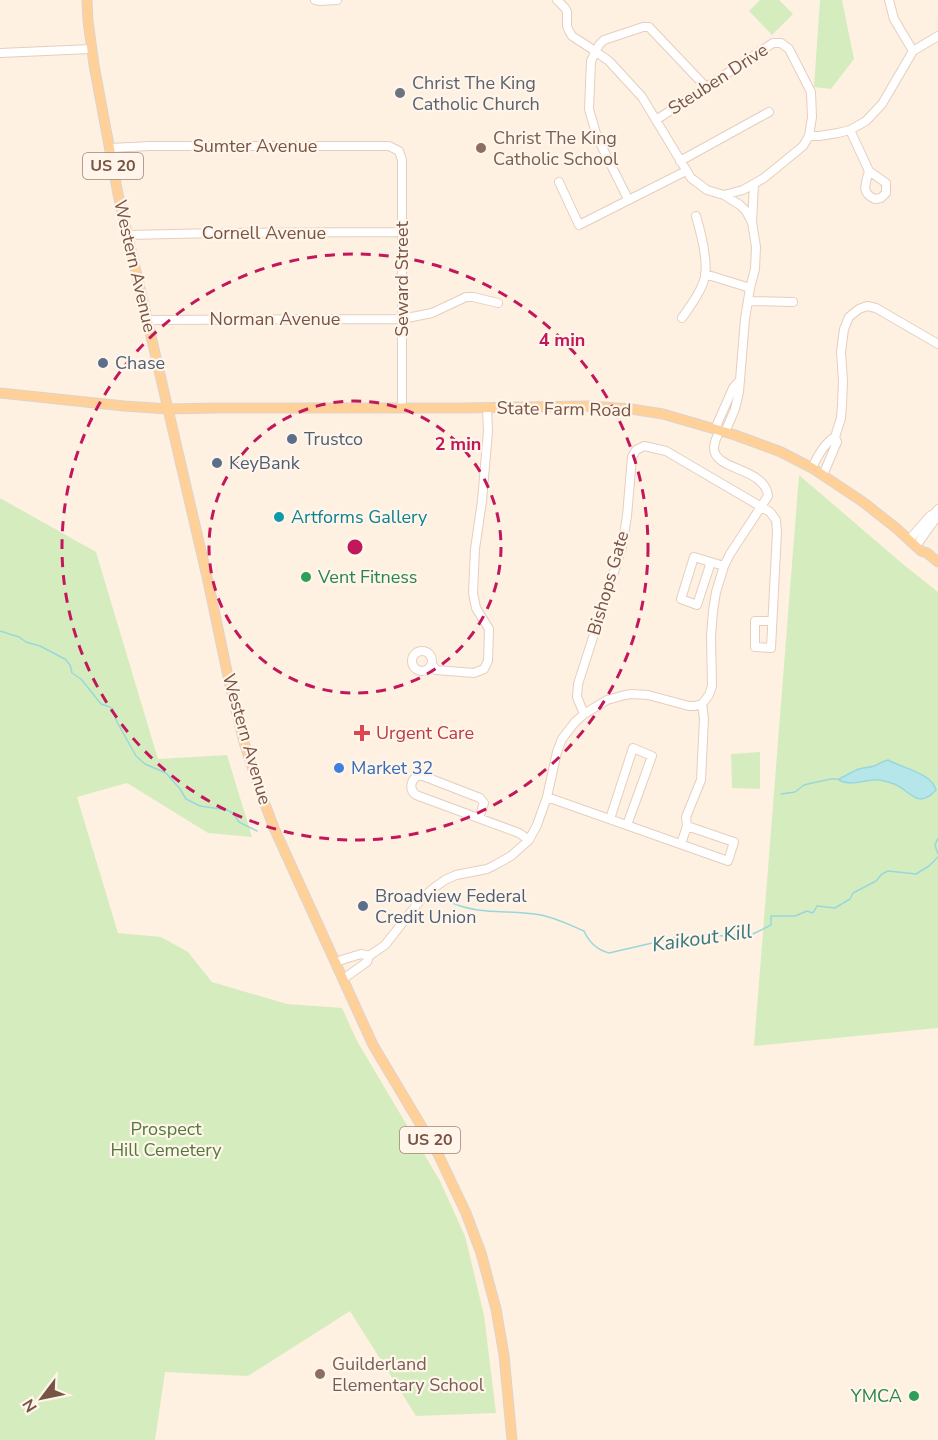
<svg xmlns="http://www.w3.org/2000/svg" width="938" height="1440" font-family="'Nunito Sans',sans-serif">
<rect width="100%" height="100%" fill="#fef1e1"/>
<path fill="#d5edbe" d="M760,0h19l14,14 -21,21 -23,-24z
M820,0h22l12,59 -23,30 -17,-2z
M799,475l105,90 34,27v436l-184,18z
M0,498l96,54 62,207 69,-4 25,82 -44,-4 -81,-50 -50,14 41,136 43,4 27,15 24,30 75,22 55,4 15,33 83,140 25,55 19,79 12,98 -80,3 -66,-105 -102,65 -83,-4 -10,68h-155z
M760,752v37l-28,-1 -1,-34z"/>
<path fill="#b4e6ea" stroke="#99d7dd" stroke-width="1.5" d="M888,760c14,8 44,13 48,30 -20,22 -27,-3 -45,-7 -6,-2 -13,-4 -19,-3 -10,1 -23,6 -33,0l2,-2c6,-3 12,-7 18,-9 5,-2 10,-1 15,-3 5,-2 8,-5 14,-6z"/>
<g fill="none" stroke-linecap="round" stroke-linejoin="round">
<path stroke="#99d7dd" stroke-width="1.5" d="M0,631l19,6 7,5 14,4 25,13 5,6 2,8 9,6 20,25 9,3 3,3 4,12 19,34 9,8 21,9 14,16 6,10 14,7 27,4 6,3 6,9 18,9
M781,794l14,-2 9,-7 8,-2 19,-4h9
M938,838l-3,7 3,9
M450,902c31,14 58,7 91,13 15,3 29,10 43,16 5,11 13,19 25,22l65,-15 33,-4 16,2 30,-2 18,-9v-9h24l12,-5 6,2 4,-7 18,2 15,-9 3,-6 23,-12 6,-7 6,-3 28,3 13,-8 9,-9"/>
<g stroke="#e6cebe" stroke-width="10">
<path id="minor" d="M315,0l5,1 17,-1
M557,0l8,8 2,4v14l2,5 3,5 23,15 14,10 33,36 49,81 16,12 17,5 16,10 6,6 6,11
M889,0l5,19 19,32
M0,53l91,-4
M656,120l117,-77h8l8,6 22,43 1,25 -3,19 -6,10 -6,5 -33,27 -21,12 -19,5
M850,130l19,41
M809,136h10l19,-3 12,-3 16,-9 16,-17 31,-53 25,-15
M110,148l40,-2h239l10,5 3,9v248
M680,161l89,-49
M869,171l17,12v10l-5,5 -6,1c-15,-6 -9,-16 -6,-28z
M559,182l20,43 107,-54
M628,199l-31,-62 -8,-28 2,-48 8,-16 5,-5 39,-13h6l56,59
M127,235l90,-2 184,-1
M705,274l45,14
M748,301l45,1
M682,318c9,-13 19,-26 23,-41 3,-18 -4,-44 -9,-61
M147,320l255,-1 30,-6 34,-16h7l25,6
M715,429l18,-41 6,-7
M725,432l10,-23 4,-17 6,-73 5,-31 5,-19 1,-22 -4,-25 2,-38
M812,468c5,-11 12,-25 23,-31l6,-19 1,-13 1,-24 -2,-29 3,-23 5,-12 10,-8 8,-3 9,2 62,36
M823,475l14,-33 -2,-5
M909,540l21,-24 5,-3 3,-4
M916,546l20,-28 -1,-5
M711,562l-14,43 -16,-6 13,-42 30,9
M412 661a10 10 0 1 1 20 0a10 10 0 1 1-20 0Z
M432,664l4,6 38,3 10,-4 4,-8 1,-32 -13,-21 -3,-15 2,-44 7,-48 6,-70 -1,-23
M702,704l7,-9 3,-9 -1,-50 2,-25 3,-19 8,-26 6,-12 38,-58c-3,-29 -54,-25 -54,-48 0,-6 3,-12 6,-18
M584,714l-7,-17 1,-13 44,-137 5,-31 5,-59 4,-7 8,-4 22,5 104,61 6,8 1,12 -6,116 -16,-1v-26h17
M547,797l181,64 6,-19 -47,-16 -6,18
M479,818l5,-15 -4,-5 -57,-22 -4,-1c-8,4 -11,14 -3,20l103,38 10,7
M610,819l23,-71 19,8 -25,69
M687,826l-1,-9 15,-37 3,-61 -2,-15
M335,962l26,-8 8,2
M343,979l24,-17 2,-6 16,-11 37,-47 13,-11 10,-7 11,-5 31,-6 8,-4 16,-9 18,-16 8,-15 10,-28 10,-45 5,-13 13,-17 9,-8 23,-14 18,-5 7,-1 16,1 41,11h6l7,-2"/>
</g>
<g stroke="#dcd3cf" stroke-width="11">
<path id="major" d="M87,0l1,21 6,44 24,129 90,387 21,100 15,61 16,49 14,37 99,217 65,109 28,59 15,40 15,56 8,46 8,85
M0,393l124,13 44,3 48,-1h248l124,-2 43,3 32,5 72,21 46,17 31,16 51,34 33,26 25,23 6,2 11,9"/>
</g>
<use href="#minor" stroke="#fff" stroke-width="8"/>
<use href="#major" stroke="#ffd198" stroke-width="9"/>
</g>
<g fill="none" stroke="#c2185b" stroke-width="3" stroke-dasharray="10 8">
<circle cx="355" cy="547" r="146"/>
<circle cx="355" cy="547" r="293"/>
</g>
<circle fill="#6b7280" stroke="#fff5ea" stroke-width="2" cx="400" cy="93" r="6"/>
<g fill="#8d6e63" stroke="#fff5ea" stroke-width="2">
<circle cx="481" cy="148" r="6"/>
<circle cx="320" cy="1374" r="6"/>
</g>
<g fill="#5c6f8a" stroke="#fff5ea" stroke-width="2">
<circle cx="103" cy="363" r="6"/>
<circle cx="292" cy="439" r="6"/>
<circle cx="217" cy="463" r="6"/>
<circle cx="363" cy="906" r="6"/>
</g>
<circle fill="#0f9aa8" stroke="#fff5ea" stroke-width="2" cx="279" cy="517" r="6"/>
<g fill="#2e9e5b" stroke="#fff5ea" stroke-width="2">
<circle cx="306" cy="577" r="6"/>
<circle cx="914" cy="1396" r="6"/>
</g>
<path fill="#e0444e" stroke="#fff5ea" stroke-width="2" d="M359 724h6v6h6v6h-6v6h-6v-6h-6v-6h6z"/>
<circle fill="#3f7fe0" stroke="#fff5ea" stroke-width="2" cx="339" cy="768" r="6"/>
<g text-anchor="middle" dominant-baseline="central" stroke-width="4.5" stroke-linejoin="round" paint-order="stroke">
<g fill="#fff5ea" stroke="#a08476" stroke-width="1.5">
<rect x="83" y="153" width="60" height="26" rx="4.5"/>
<rect x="400" y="1127" width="60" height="26" rx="4.5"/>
</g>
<g font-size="16" font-weight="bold" fill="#785445">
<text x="113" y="166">US 20</text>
<text x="430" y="1140">US 20</text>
</g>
<g font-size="18" fill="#785445" stroke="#fff5ea">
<text transform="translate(718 79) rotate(-33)">Steuben Drive</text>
<text x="255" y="146">Sumter Avenue</text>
<text x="264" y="233">Cornell Avenue</text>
<text transform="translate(135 266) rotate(77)">Western Avenue</text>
<text transform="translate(402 279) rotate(-90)">Seward Street</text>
<text x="275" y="319">Norman Avenue</text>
<text transform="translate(564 409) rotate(1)">State Farm Road</text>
<text transform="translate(608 583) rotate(-74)">Bishops Gate</text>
<text transform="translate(247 739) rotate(74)">Western Avenue</text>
</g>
<g font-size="18" fill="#5b616d" stroke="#fff5ea" text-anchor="start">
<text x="412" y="83">Christ The King<tspan x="412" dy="21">Catholic Church</tspan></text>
</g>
<g font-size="18" fill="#785e54" stroke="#fff5ea" text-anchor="start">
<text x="493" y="138">Christ The King<tspan x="493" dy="21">Catholic School</tspan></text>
<text x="332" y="1364">Guilderland<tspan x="332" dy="21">Elementary School</tspan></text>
</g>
<g font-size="18" fill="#4e5e75" stroke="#fff5ea" text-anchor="start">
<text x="115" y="363">Chase</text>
<text x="304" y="439">Trustco</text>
<text x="229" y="463">KeyBank</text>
<text x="375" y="896">Broadview Federal<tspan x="375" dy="21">Credit Union</tspan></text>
</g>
<g font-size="18" fill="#0d838f" stroke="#fff5ea" text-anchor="start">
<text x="291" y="517">Artforms Gallery</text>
</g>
<g font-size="18" fill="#27864d" stroke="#fff5ea" text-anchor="start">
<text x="318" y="577">Vent Fitness</text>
<text x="902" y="1396" text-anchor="end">YMCA</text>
</g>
<g font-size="18" fill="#be3a42" stroke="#fff5ea" text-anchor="start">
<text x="376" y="733">Urgent Care</text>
</g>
<g font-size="18" fill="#366cbe" stroke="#fff5ea" text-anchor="start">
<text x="351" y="768">Market 32</text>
</g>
<g font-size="18" fill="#517a3a" stroke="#fff5ea">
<text x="166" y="1129">Prospect<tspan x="166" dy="21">Hill Cemetery</tspan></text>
</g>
<g font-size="20" font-style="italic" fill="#37787f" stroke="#fff5ea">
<text transform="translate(702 938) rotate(-8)">Kaikout Kill</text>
</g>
</g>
<circle cx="355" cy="547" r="9" fill="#c2185b" stroke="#fff5ea" stroke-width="3"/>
<g font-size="18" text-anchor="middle" font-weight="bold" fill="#c2185b" stroke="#fff5ea" stroke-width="4.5" stroke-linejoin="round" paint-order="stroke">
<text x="562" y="346">4 min</text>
<text x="458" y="450">2 min</text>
</g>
<g transform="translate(42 1398) rotate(238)" stroke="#fff5ea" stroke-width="4.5" paint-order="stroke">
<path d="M0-4.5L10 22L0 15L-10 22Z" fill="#785445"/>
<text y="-9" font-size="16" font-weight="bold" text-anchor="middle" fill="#785445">N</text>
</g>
</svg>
